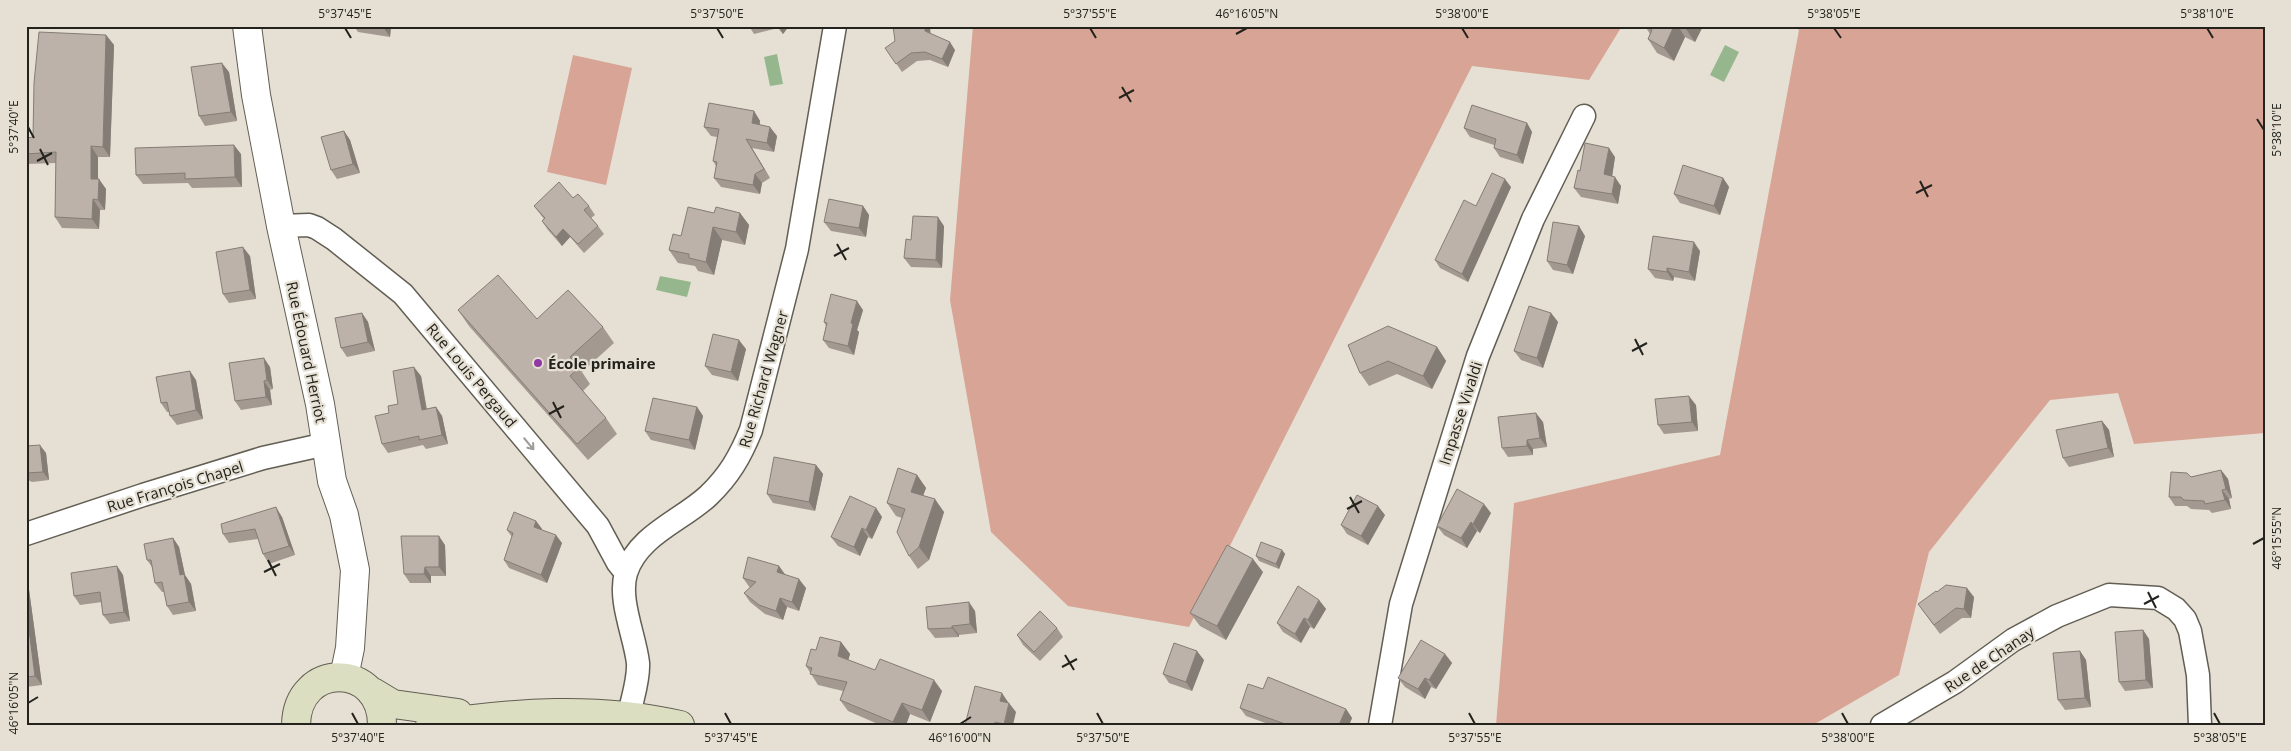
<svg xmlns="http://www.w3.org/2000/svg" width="2291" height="751" font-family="'Open Sans',sans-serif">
<rect width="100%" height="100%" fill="#e5e0d3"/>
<path fill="#d8a495" d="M973,26h649l-33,54 -117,-14 -283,561 -121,-21 -77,-74 -41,-232z
M1793,26h472v407l-131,11 -16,-51 -68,7 -121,152 -30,123 -86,50h-317l18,-222 206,-48 79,-425z
M573,55l59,13 -26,117 -59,-13z"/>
<path fill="#96b78d" d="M1725,45l14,7 -15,30 -14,-7z
M777,54l6,30 -13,2 -6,-29z
M660,276l31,6 -4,15 -31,-7z"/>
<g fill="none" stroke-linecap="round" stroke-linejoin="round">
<g stroke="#635e53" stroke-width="25">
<path id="minor" d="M281,226l28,-1 8,3 17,11 69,55 195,232 20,37 8,10
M26,534l117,-39 120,-37 63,-14
M629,715c3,-16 10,-35 9,-52 -3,-27 -20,-63 -12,-90 12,-38 55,-52 82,-77 21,-20 32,-39 43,-66l46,-181 38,-223
M1380,725l21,-121 77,-248 55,-137 51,-103
M1882,725l73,-43 58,-42 44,-24 52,-21 49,3 18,11 9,10 5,12 8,44 2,50"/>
</g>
<g stroke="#635e53" stroke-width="30">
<path id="tertiary" d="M247,26l9,69 25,131 39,178 12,77 12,34 11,55 -5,78 -6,29"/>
</g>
<g stroke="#635e53" stroke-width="30">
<path id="secondary" d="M373,692l20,12 65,9
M296,725c1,-64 86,-63 86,0
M430,725c83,-13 167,-19 250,0"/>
</g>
<use href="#minor" stroke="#fff" stroke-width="22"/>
<use href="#tertiary" stroke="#fff" stroke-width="28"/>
<use href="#secondary" stroke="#dcdec2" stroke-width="28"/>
</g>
<path fill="#a39991" d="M354,26h37l-1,11 -32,-5z
M749,26h40l-6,8 -5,-6 -24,6z
M930,26v7l25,17 -7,17 -18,-7 -13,1 -15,11 -11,-16z
M1645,26h58l-8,16 -10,-5 -11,24 -17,-8 -9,-14 2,-5z
M106,35l8,10 -4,112h-12v22l8,10 -1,21h-5l-1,19 -37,-1 -7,-11 1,-54 -30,1v-26l7,-1z
M229,72l8,49 -32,5 -6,-10z
M754,111l6,10v4l17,11 -3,16 -22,-4 18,30 -8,5 -2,11 -39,-7 -7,-9 2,-12 -3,-5 4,-24 -6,-1 -7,-9z
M1527,123l5,9 -9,32 -23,-7 -6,-9v-3l-24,-8 -6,-9z
M344,131l6,9 10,33 -23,6 -6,-9z
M241,154l1,33 -50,1 -4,-5 -45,1 -7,-9z
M1615,157l-3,19 9,10 -3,18 -37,-7 -7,-9 6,-17z
M1723,178l6,9 -9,28 -40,-12 -6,-9z
M1511,187l-43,95 -28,-14 -5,-8 41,-54z
M573,198l16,8 6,9 -4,3 7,8 6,8 -20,19 -14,-16 -8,9 -14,-16 -6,-9 2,-2 -10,-13z
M863,206l6,9 -3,22 -35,-6 -7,-9z
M714,213h26l9,12 -4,20 -23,-5 -8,35 -16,-4 -3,-5 -17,-3 -9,-13 12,-14z
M944,226l-2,42 -31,-1 -7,-9 7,-18z
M1585,236l-12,38 -20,-4 -6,-9z
M1700,251l-5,30 -21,-4 -1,4 -18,-3 -7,-9z
M250,256l6,43 -27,4 -6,-9z
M458,310l145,17 11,16 -32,29 8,12 -7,7 23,27 11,16 -29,26 -119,-134z
M863,310l-6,20 2,2 -5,23 -25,-7 -6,-8 3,-14 -2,-4z
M362,313l6,9 7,29 -28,6 -6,-9z
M1551,313l7,9 -15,46 -22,-8 -7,-9z
M1348,345l89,2 9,14 -14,28 -35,-15 -28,12 -9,-13z
M746,349l-8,32 -26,-6 -7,-9z
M270,367l3,22 -3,1 2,15 -31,5 -6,-9z
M421,376l6,33 9,-2 6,9 6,28 -22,5 -3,-4 -35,8 -6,-9 7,-31 9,-9z
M196,380l7,39 -26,6 -7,-9 -1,-4h-2l-6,-9z
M1696,405l2,26 -34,3 -6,-9z
M697,407l6,9 -8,34 -44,-10 -6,-9z
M2102,421l7,9 5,27 -45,10 -6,-9z
M1543,422l4,25 -14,2v6l-25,2 -6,-9z
M26,446l20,7 3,27 -17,2 -6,-3z
M816,465l7,9 -8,37 -42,-8 -6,-9z
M2221,470l7,9 4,19 -3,1 2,10 -19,4 -3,-3 -18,-1 -4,-3h-12l-6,-9 22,-20z
M917,475l9,13 -3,7 21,17 -15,48 -11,9 -9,-13 -7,-38 -6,-2 -9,-13z
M876,508l6,9 -10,22 -4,-2 -8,19 -22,-10 -7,-9z
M1491,513l-11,20 -3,-2 -10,17 -23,-13 -7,-9z
M1385,515l-17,30 -21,-11 -6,-9z
M282,517l13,38 -26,9 -6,-10 -5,-15 -29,4 -6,-9z
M536,521l6,8v1l20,13 -15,40 -38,-15 -5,-8 8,-23 -5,-7z
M173,538l6,9 6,28 6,9 5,27 -23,4 -6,-9 -3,-14h-2l-7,-9 -3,-16 -5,-7z
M445,545l1,31h-15v7h-21l-6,-9z
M1282,550l3,4 -6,15 -20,-8 -3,-5z
M117,566l6,9 7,46 -20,3 -7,-9 -1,-13 -22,3 -6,-9z
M779,566l6,8 21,14 -7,23 -12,-4 -4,13 -18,-6 -15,-12 -6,-9 6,-5 -7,-10z
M1263,572l-37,68 -26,-14 -10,-13z
M26,574l1,1 15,110 -16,2z
M1937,592l37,5 -3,21h-9l-22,16 -22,-30z
M1319,600l7,9 -12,20 -4,-2 -9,16 -18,-11 -6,-9z
M975,611l2,22 -18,2v2l-24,1 -7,-9z
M1057,628l6,9 -23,24 -17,-16 -6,-10z
M2143,630l6,9 4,49 -28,3 -6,-9z
M841,642l9,12 -2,6 27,10 67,21 -12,31 -20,-8 -4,11h-26l-32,-14 -8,-11 3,-9 -25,-6 -12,-19z
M2080,651l6,9 5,47 -26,3 -7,-10z
M1445,654l7,9 -16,26 -5,-2 -6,12 -20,-12 -7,-9z
M1204,660l-12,31 -23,-8 -6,-9z
M1263,689l83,20 6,9 -3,7h-78l-25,-9 -6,-8z"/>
<path fill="#847d76" d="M383,26h8l-1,11 -7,-10z
M778,26h11l-6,8z
M925,26h5l1,13 -6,-8z
M1674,26h4l7,11 -11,24 -10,-13z
M1687,26h16l-8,16 -9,-13z
M106,35l8,10 -4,112 -7,-10z
M950,42l5,8 -7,17 -6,-8z
M222,63l7,9 8,49 -6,-9z
M754,111l6,10 -2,11 -6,-9z
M1527,123l5,9 -9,32 -6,-9z
M770,127l7,9 -3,16 -7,-9z
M344,131l6,9 10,33 -7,-9z
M746,139l6,9 18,30 -6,-9z
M234,145l7,9 1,33 -7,-10z
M91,146l7,11v32l-7,-10z
M1609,148l6,9 -4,27 -7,-10z
M755,174l7,9 -2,11 -7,-9z
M1615,177l6,9 -3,18 -6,-10z
M1723,178l6,9 -9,28 -6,-9z
M99,179l7,10 -1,21 -7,-10z
M1505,179l6,8 -43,95 -6,-8z
M93,199l7,11 -1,19 -7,-10z
M863,206l6,9 -3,22 -7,-9z
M740,213l9,12 -4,20 -9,-13z
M938,217l6,9 -2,42 -6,-8z
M1579,226l6,10 -12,38 -6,-9z
M713,227l9,13 -8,35 -8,-13z
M563,229l7,8 -8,9 -6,-9z
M1694,242l6,9 -5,30 -6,-9z
M243,247l7,9 6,43 -6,-9z
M1667,268l7,9 -1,4 -6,-9z
M857,301l6,9 -6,20 2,2 -5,23 -6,-9 3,-23z
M362,313l6,9 7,29 -7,-9z
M1551,313l7,9 -15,46 -6,-10z
M739,340l7,9 -8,32 -7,-9z
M1437,347l9,14 -14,28 -9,-13z
M264,358l6,9 3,22 -6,-9z
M414,367l7,9 7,44 -6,-10z
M190,371l6,9 7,39 -7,-9z
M264,381l6,9 2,15 -6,-8z
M1689,396l7,9 2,26 -6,-9z
M436,407l6,9 6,28 -6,-9z
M697,407l6,9 -8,34 -6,-10z
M1536,413l7,9 4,25 -7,-9z
M2102,421l7,9 5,27 -6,-9z
M1527,440l6,9v6l-6,-9z
M40,445l6,8 3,27 -6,-8z
M816,465l7,9 -8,37 -6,-9z
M2221,470l7,9 4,19 -6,-9z
M917,475l9,13 -6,16 -9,-12z
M2222,490l7,9 2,10 -6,-9z
M935,499l9,13 -15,48 -10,-13z
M1484,504l7,9 -11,20 -7,-9z
M1378,506l7,9 -17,30 -7,-9z
M276,507l6,10 13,38 -6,-9z
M876,508l6,9 -10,22 -6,-9z
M536,521l6,8 -2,6 -6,-8z
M1471,522l6,9 -10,17 -6,-10z
M862,528l6,9 -8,19 -6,-9z
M556,535l6,8 -15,40 -6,-8z
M439,536l6,9 1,31 -7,-9z
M173,538l6,9 6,28 6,9 5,27 -7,-9 -9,-27z
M1282,550l3,4 -6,15 -3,-5z
M1253,559l10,13 -37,68 -9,-14z
M117,566l6,9 7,46 -6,-9z
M779,566l6,9 -8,-3z
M425,567l6,9v7l-7,-9z
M26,574l1,1 15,110 -7,-9 -9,-69z
M799,579l7,9 -7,23 -7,-9z
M1967,588l7,9 -3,21 -7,-9z
M780,598l7,9 -4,13 -7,-9z
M1319,600l7,9 -12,20 -6,-9z
M969,602l6,9 2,22 -7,-9z
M1304,618l6,9 -9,16 -6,-9z
M952,626l7,9v2l-7,-9z
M2143,630l6,9 4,49 -7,-8z
M841,642l9,12 -4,14 -8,-12z
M1197,651l7,9 -12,31 -6,-9z
M2080,651l6,9 5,47 -6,-9z
M1445,654l7,9 -16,26 -7,-9z
M1425,678l6,9 -6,12 -7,-10z
M934,680l8,11 -12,31 -8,-12z
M1002,693l6,9 -2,8 -6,-9z
M902,703l8,11 -4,11h-11l-2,-3z
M1009,703l7,9 -3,13h-9z
M1346,709l6,9 -3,7h-10z"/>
<path fill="#bdb2a9" stroke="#847d76" d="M893,26h32v5l25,11 -8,17 -17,-7 -14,1 -15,11 -11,-16 10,-7z
M1645,26h29l-10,22 -16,-9 4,-9z
M39,32l67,3 -3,112 -12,-1v33h8l-1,21 -5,-1 -1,20 -37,-2 1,-65 -30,2v-16l7,-1 1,-54z
M222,63l9,49 -32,4 -8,-49z
M709,103l45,8 -2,12 18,4 -3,16 -21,-4 18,30 -9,5 -2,11 -39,-7 3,-16 -4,-1 6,-32 -15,-2z
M1472,105l55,18 -10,32 -23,-7 2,-9 -32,-11z
M344,131l9,33 -22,6 -10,-33z
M1585,143l24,5 -5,26 11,3 -3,17 -38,-6 4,-18 2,1z
M234,145l1,32 -50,2v-6l-49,2 -1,-27z
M1683,165l40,13 -9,28 -40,-12z
M1492,173l13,6 -43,95 -27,-14 29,-60 12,6z
M559,182l14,16 5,-4 11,12 -5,4 14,16 -20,18 -15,-15 -7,8 -14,-16 3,-3 -11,-12z
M829,199l34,7 -4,22 -35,-6z
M688,207l26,6 2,-6 24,6 -4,19 -23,-5 -7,35 -17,-4v-4l-20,-4 4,-16 8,2z
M913,216l25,1 -2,43 -32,-2 2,-19 5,1z
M1553,222l26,4 -12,39 -20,-4z
M1653,236l41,6 -5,30 -22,-4v4l-19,-3z
M243,247l7,43 -27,4 -7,-42z
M498,275l39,44 31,-29 35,37 -33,30 9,11 -9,8 36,42 -29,26 -119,-134z
M831,294l26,7 -6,22 2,1 -5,22 -25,-6 4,-17 -3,-1z
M1529,306l22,7 -14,45 -23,-7z
M362,313l6,29 -27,6 -6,-30z
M1388,326l49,21 -14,29 -35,-15 -28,12 -12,-28z
M713,334l26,6 -8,32 -26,-6z
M264,358l3,22 -3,1 2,16 -31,4 -6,-38z
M414,367l8,43 14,-3 6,28 -23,5v-4l-37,8 -7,-28 14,-3 -1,-7 10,-2 -5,-33z
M190,371l6,39 -26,6 -3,-14 -6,1 -5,-26z
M1689,396l3,26 -34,3 -3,-26z
M653,398l44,9 -8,33 -44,-9z
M1536,413l4,25 -13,2v6l-25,2 -4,-31z
M2102,421l6,27 -45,10 -7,-28z
M40,445l3,27 -17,1v-27z
M774,457l42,8 -7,37 -42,-8z
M898,468l19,7 -6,17 24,7 -16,48 -10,9 -12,-24 8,-23 -18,-6z
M2221,470l5,19 -4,1 3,10 -20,4 -1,-3 -20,-1 -3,-3h-12l2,-25 16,1 4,4z
M1457,489l27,15 -11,20 -2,-2 -10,16 -24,-12z
M1357,495l21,11 -17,30 -20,-11z
M850,496l26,12 -10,22 -4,-2 -8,19 -23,-10z
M276,507l13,39 -26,8 -8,-25 -32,5 -2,-10z
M514,512l22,9 -2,6 22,8 -15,40 -37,-15 9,-27 -6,-3z
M401,536h38v31h-14l-1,7h-20z
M173,538l7,37 4,-1 5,28 -22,4 -5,-24 -7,1 -4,-23h-4l-3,-16z
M1261,542l21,8 -6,14 -20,-8z
M1227,545l26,14 -36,67 -27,-13z
M748,557l31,9 -2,6 22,7 -7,23 -12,-4 -4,13 -17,-6 -15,-12 12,-11 -13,-4z
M117,566l7,46 -21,3 -3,-23 -26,4 -3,-23z
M1946,585l21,3 -3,21 -8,-1 -22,17 -16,-21 18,-13 1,1z
M1298,586l21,14 -11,20 -4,-2 -9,16 -18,-11z
M969,602l1,22 -18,2v2l-24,1 -2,-22z
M26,607l9,69 -9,1z
M1040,611l17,17 -23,24 -17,-17z
M2143,630l3,50 -27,2 -4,-50z
M820,637l21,5 -3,14 37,14 5,-11 54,21 -12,30 -20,-7 -9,19 -53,-22 7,-18 -37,-8 2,-6 -6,-2 5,-17 5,1z
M1421,640l24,14 -16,26 -4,-2 -7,11 -20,-11z
M1174,643l23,8 -11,31 -23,-8z
M2080,651l5,47 -27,2 -5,-47z
M1268,677l78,32 -7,16h-51l-48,-17 8,-24 15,5z
M975,686l27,7 -2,8 9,2 -5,21 -9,-2 -1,3h-29z"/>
<defs><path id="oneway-shaft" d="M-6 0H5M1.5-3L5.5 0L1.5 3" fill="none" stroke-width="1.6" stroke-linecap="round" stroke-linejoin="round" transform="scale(1.25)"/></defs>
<use stroke="#9c9c99" href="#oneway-shaft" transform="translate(529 444) rotate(50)"/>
<path fill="none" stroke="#23221d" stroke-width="2" d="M345,28l6,10M717,28l6,10M1090,28l6,10M1462,28l6,10M1834,28l7,10M2207,28l6,10M1236,34l11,-6M1122,87l9,15M1119,98l15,-8M2257,119l7,11M28,127l6,11M40,149l8,16M37,161l15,-8M1920,181l8,16M1916,193l16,-8M837,244l9,16M834,256l15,-8M1635,339l8,16M1632,351l15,-8M553,402l8,16M549,414l15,-8M1350,497l9,16M1347,509l15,-8M2253,544l11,-6M268,560l8,16M264,572l16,-8M2148,592l8,16M2144,604l15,-8M1065,655l9,15M1062,667l15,-8M28,703l10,-6M352,713l6,11M725,713l6,11M1097,713l6,11M1469,713l6,11M1842,713l6,11M2214,713l6,11M960,724l11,-7"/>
<circle fill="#9138a4" stroke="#e5e0d3" stroke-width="2" cx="538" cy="363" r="5"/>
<g text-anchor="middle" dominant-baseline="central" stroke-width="4.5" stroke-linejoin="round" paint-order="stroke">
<g font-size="15" fill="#23221d" stroke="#e5e0d3">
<text transform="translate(307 352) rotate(78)">Rue Édouard Herriot</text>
<text transform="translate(472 375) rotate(50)">Rue Louis Pergaud</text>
<text transform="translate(763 379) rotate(-74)">Rue Richard Wagner</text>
<text transform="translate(1460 413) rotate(-72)">Impasse Vivaldi</text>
<text transform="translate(175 486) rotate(-17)">Rue François Chapel</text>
<text transform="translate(1989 659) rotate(-34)">Rue de Chanay</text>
</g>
<g font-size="15" font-weight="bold" fill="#23221d" stroke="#e5e0d3" text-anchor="start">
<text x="548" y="363">École primaire</text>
</g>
</g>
<rect width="2291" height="751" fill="none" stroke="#e5e0d3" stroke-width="55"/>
<rect x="28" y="28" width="2236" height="696" fill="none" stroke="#23221d" stroke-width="2"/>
<g font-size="12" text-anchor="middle" fill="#23221d">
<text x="345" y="18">5°37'45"E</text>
<text x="717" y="18">5°37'50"E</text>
<text x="1090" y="18">5°37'55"E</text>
<text x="1247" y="18">46°16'05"N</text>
<text x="1462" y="18">5°38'00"E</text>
<text x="1834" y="18">5°38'05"E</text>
<text x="2207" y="18">5°38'10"E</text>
<text transform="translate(14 127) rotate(-90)" y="4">5°37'40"E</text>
<text transform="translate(2277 130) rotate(-90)" y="4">5°38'10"E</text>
<text transform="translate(2277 538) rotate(-90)" y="4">46°15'55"N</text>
<text transform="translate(14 703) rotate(-90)" y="4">46°16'05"N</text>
<text x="358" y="742">5°37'40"E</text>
<text x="731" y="742">5°37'45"E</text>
<text x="960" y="742">46°16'00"N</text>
<text x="1103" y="742">5°37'50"E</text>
<text x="1475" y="742">5°37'55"E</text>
<text x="1848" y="742">5°38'00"E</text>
<text x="2220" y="742">5°38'05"E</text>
</g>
</svg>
